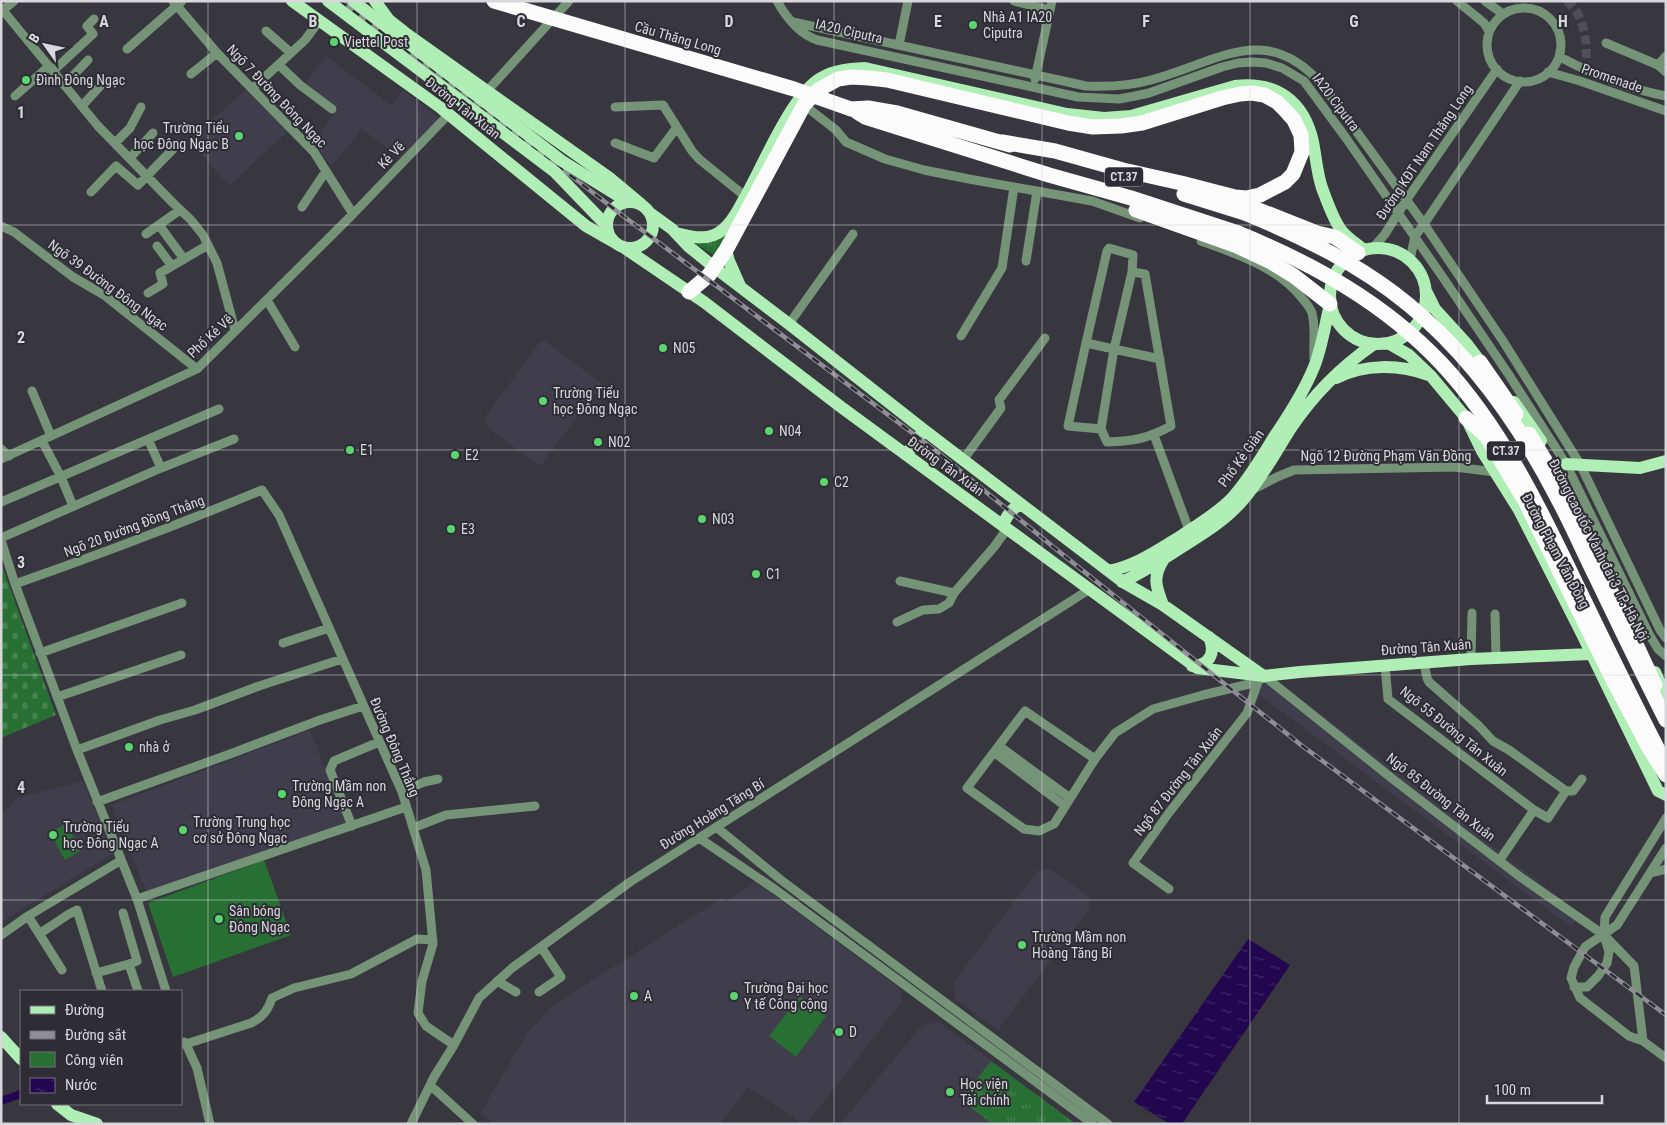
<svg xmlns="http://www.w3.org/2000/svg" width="1667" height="1125" font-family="'Roboto Condensed',sans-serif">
<defs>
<pattern id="grass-tufts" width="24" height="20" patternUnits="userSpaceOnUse" patternTransform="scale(1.25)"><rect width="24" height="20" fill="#286f33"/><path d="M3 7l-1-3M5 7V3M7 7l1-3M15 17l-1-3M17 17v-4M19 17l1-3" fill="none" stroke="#468350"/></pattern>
<pattern id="cemetery-stones" width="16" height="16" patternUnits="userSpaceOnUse" patternTransform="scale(1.25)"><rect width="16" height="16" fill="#286f33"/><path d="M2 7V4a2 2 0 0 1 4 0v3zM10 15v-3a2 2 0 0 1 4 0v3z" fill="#468350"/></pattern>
<pattern id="water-ripples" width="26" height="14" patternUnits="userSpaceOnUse" patternTransform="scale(1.25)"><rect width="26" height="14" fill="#22064f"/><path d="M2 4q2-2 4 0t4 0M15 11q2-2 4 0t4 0" fill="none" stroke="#412a68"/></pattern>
</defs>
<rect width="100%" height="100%" fill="#38373f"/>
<path fill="#403e4d" d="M326,56l65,49 12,-15 37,29 -38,40 -40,-30 -31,37 -18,-22 25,-36 -33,-24z
M249,87l39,44 -59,55 -40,-46z
M545,341l57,43 -62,82 -52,-38 -3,-11 55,-75z
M1277,680l306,236 -13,10 -313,-233 1,-11z
M310,730l36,93 -199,70 -35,-88z
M83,781l30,73 -112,68v-106l15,-18z
M1051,869l38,28 1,11 -92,122 -43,-31 -1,-17 83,-111z
M755,881l145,108 1,14 -95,121h-3l-55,-37 -28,37h-227l-12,-12 46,-79 25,-27 170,-108 3,5z
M939,1022l137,102h-236l82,-99z"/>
<path fill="url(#grass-tufts)" d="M730,231l-13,26 -28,-17z
M991,1061l85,63h-84l-31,-24z"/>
<path fill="url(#cemetery-stones)" d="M1,563l55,152 -55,23z"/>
<path fill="#286f33" d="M66,824l15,26 -16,10 -15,-27z
M264,860l27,75 -118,42 -25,-74z
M800,996l26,20 -30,41 -27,-21z"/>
<path fill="url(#water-ripples)" d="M1248,939l42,26 -108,159h-12l-36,-22z"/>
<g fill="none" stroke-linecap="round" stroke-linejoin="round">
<path stroke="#22064f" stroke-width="8" d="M1,1101l20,-7"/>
<path stroke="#504f57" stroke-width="9" stroke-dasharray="9 4.5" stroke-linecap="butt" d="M1566,1c21,13 21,48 20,69"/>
<path stroke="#759377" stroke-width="9" d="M173,1l44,52 97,99 39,62
M777,1c9,16 23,33 40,39l261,57 41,2 16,-3 14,-3 73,-26 16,-4 14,-1 14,1 16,5 22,13 42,57 98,141 65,96 57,89 83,170 9,15 8,7
M1014,1l36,9
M1457,1l27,22 5,8
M1485,1l18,13
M1,8l97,118 75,77 18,17 12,15 14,28 18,67
M1487 45a37 37 0 1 1 74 0a37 37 0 1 1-74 0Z
M3,10l11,-9
M793,22l293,64c22,1 44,0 65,-6 67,-18 116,-61 173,7l100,137 79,117 77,123 80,166 6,8
M266,31l25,22
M1606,43l52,22
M899,45l9,-44
M127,49l55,-48
M1560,51v6c32,17 69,32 106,39
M1666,56l-8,9 8,7
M279,65l21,20 32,24
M53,71l40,-37 -6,-8 7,-7
M1548,72l32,9 86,30
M191,74l26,-21
M1035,79l17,-78
M64,85l24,-25
M252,89l53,-49 14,-19
M487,91l82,-90
M15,96l34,-30
M804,105l32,25 10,12 39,17 39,11 45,9 123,22 48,17
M82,106l20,-22
M615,107l48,-2 29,46 7,8 47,38
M115,143l15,-15 11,-21
M615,143l39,15 23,-31
M130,158l23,-25
M91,192l25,-26 22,19 40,-41
M302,207l24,-36
M159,225l25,34
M1,226l13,6 59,45 31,18 93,74
M146,234l34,-24
M1201,241c36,13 76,26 100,56 4,5 9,10 11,16 4,16 1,31 2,46
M157,246l15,20
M1372,249l13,-15 22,-35 90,-130
M1410,260l5,-24 9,-12 96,-143
M1026,261l11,-70
M148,293l15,-9 -3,-11 48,-28
M267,300l28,47
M789,324l64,-90
M961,336l41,-68 12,-81
M1086,343l21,-92 2,-3 24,7 -1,17 -18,77 -13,80 6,13c26,-1 40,-3 64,-16l-26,-152 -13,-2
M32,391l19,45
M1101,429l-33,-3 18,-83 74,16
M1154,435l35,95
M148,439l13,29
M42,441l19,36 12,29
M1,449l8,7
M1,459l196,-90 156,-155 96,-100
M963,460l38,-52 -2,-8 46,-62
M1254,489l23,-12 17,-7 161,-3 40,5
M1,502l218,-93
M1,538l160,-70 73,-29
M1,540l14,44 62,166 60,149 29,92
M900,581l54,12
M15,584c83,-29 165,-60 247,-94l17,25 123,277 24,78 7,74 -11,37 -4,32 8,13 28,19
M1495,614l1,43
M897,622l26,-12 16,-1 10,-6 5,-10 40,-46 13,-18
M283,643l46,-15
M40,653l142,-50
M1471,659l1,-46
M1424,663l3,15 2,4 50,44 14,15 16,9 57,41h7l9,-12
M1385,665l3,34 146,111 14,8 18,-27
M57,697l124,-42
M999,746l71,52
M77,750l83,-30 35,-10 64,-24 83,-27
M995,753l70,53
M1095,759l-70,-48 -58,77 57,41 15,2 15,-7 41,-65 20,-26 38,-24 50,-14 55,-13
M402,792l22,-10 14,-3
M97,802l133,-48 90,-34 43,-14
M352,826l-22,-56 4,-9 45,-19
M716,827l65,53 327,244
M413,828l33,-13 89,-9
M699,838l77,52 317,234
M1666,848l-49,77 -32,22 -11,20 -3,11 9,20 49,38 14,5 23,17
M1499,861l35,-51
M1651,873l15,-4
M1169,889l-36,-26 35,-49 79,-101 11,-31 6,-6 130,104 125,96 85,59 30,31 9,75
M137,899l269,-92
M123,913l14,48 -8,3 9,27
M28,916l34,54
M39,934l30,-20 8,-4 25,81
M1,935l27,-19 92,-55
M96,973l33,-9
M497,981l19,11
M1574,987h13l11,-11 9,-13 2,-11 -5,-17 1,-18 61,-99
M539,992l22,-15 -20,-30
M184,1042l2,2 65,-21c12,-6 17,-13 21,-25l22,-10 57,-14 66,-35 16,1
M186,1044l11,24 13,56
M430,1085l43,39
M411,1124l23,-47 20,-32 25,-47 33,-30 118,-86 460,-293"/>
<path stroke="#afeeb4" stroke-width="12" d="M292,1l149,107 145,118 28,16
M375,1l14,19 19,15 203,144 30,25
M607 225a23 23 0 1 1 46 0a23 23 0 1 1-46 0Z
M650,213l22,16 16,17 26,21 75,57 135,106 199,152 40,23 99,70
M676,233c12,3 26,7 38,2 14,-6 22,-21 29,-34 19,-32 47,-105 78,-123 13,-8 28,-9 44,-10l202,46 37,4 27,-2 104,-30c41,-5 69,15 78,56 3,15 4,31 9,46 5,13 11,31 19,42 6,8 16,14 23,20
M623,247l81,55 137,105 356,261 67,8 36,-4 171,-13 120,-5
M1330 296a48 48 0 1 1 96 0a48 48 0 1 1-96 0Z
M726,250l3,11 11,25
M1426,291l9,18 31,34 19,25
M1388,343l21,12 22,21 35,42 16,33 37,59 24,47 39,77 76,157 8,4
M1336,378c29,-14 63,-14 92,-3
M1514,402l27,39
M906,455l18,-25
M1566,464l74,4 26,-7
M1003,526c3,-10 8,-17 18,-22
M1109,571c26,-5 47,-20 69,-33 19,-13 39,-24 55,-41 16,-18 29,-40 41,-60 15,-22 30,-45 40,-70 8,-20 11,-42 16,-63
M1122,582c20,-9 38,-21 57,-33 22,-14 46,-28 63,-48 20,-23 33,-48 49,-73 22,-33 50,-61 83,-84
M1163,605c-7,-18 -11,-28 1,-46
M1192,666c18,0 24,-14 17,-29
M1655,672l11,25
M1,1037l20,22
M57,1104l14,11 26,9"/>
<path stroke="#fbfbfb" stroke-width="15" d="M851,109l17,-1 29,5 113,32
M857,112l8,5 184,58 82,23 107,35
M1184,194l61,19
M1236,201l81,32 18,4 23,16
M1136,210l101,36 34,16 23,14 36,28
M689,292l20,-17 17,-25 78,-145 14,-15 20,-11 13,-2 18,1 18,2 181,43 25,4 28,-1 21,-3 80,-25 18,-4 12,-1 12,2 13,7 9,9 8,9 7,15 1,17 -9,22 -8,8 -25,13 -14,3 -11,-1 -54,-14 -58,-13 -68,-19 -53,-9
M1480,362l36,52
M1466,418l20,18 39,65 87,177 37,70 17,27
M1529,434l37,61 89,190"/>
<g stroke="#8e8e94" stroke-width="4.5">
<path id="rail" d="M340,1l117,87 165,127 309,232 131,107 239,191 365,270"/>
</g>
<use href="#rail" stroke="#2e2d35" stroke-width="2.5" stroke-dasharray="8" stroke-linecap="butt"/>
<path stroke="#afeeb4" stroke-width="12" d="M328,1l227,171 51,53
M353,1l209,160 66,41"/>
<path stroke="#fbfbfb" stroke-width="15" d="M494,1l300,88 57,20
M1245,213c60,25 114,51 164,92 63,52 112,122 149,194 14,26 25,52 38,78 23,48 46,96 70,143
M1238,233c76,31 146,70 203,130 61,65 101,149 139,229 28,58 56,116 86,173"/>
</g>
<path fill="none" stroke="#d7d7dc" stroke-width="1" stroke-opacity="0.55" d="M208,1v1123M417,1v1123M625,1v1123M834,1v1123M1042,1v1123M1250,1v1123M1459,1v1123M1,225h1665M1,450h1665M1,675h1665M1,900h1665"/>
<g fill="#5bd56e" stroke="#2e2d35" stroke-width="2">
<circle cx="973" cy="25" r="5"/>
<circle cx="334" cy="42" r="5"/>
<circle cx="26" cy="80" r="5"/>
<circle cx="239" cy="136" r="5"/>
<circle cx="663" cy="348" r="5"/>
<circle cx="543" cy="401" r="5"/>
<circle cx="769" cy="431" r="5"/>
<circle cx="598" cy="442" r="5"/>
<circle cx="350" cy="450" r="5"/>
<circle cx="455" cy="455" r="5"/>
<circle cx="824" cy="482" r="5"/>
<circle cx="702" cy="519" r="5"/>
<circle cx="451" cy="529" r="5"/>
<circle cx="756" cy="574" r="5"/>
<circle cx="129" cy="747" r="5"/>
<circle cx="282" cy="794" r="5"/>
<circle cx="183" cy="830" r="5"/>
<circle cx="53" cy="835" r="5"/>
<circle cx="219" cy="919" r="5"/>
<circle cx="1022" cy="945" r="5"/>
<circle cx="634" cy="996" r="5"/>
<circle cx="734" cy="996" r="5"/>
<circle cx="839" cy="1032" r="5"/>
<circle cx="950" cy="1092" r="5"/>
</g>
<g text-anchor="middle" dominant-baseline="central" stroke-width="4" stroke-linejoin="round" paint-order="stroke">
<g fill="#2e2d35" stroke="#a4a4aa" stroke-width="1">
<rect x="1105" y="167.5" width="38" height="19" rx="4"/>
<rect x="1487" y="441.5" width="38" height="19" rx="4"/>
</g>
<g font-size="12" font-weight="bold" fill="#d7d7dc">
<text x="1124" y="177">CT.37</text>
<text x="1506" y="451">CT.37</text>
</g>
<g font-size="14" fill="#d7d7dc" stroke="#2e2d35" text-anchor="start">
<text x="983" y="17">Nhà A1 IA20<tspan x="983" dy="16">Ciputra</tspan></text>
<text x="344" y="42">Viettel Post</text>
<text x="36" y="80">Đình Đông Ngạc</text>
<text x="229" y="128" text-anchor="end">Trường Tiểu<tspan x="229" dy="16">học Đông Ngạc B</tspan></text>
<text x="673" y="348">N05</text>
<text x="553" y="393">Trường Tiểu<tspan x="553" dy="16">học Đông Ngạc</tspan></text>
<text x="779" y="431">N04</text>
<text x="608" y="442">N02</text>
<text x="360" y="450">E1</text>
<text x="465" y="455">E2</text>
<text x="834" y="482">C2</text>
<text x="712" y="519">N03</text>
<text x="461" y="529">E3</text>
<text x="766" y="574">C1</text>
<text x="139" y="747">nhà ở</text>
<text x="292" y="786">Trường Mầm non<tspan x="292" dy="16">Đông Ngạc A</tspan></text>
<text x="193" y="822">Trường Trung học<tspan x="193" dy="16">cơ sở Đông Ngạc</tspan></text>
<text x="63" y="827">Trường Tiểu<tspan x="63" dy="16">học Đông Ngạc A</tspan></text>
<text x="229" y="911">Sân bóng<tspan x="229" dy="16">Đông Ngạc</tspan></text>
<text x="1032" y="937">Trường Mầm non<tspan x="1032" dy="16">Hoàng Tăng Bí</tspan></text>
<text x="744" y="988">Trường Đại học<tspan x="744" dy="16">Y tế Công cộng</tspan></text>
<text x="644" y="996">A</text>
<text x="849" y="1032">D</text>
<text x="960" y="1084">Học viện<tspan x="960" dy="16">Tài chính</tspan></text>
</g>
<g font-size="14" fill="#d7d7dc" stroke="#2e2d35">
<text transform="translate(849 31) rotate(13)">IA20 Ciputra</text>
<text transform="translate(678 38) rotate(16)">Cầu Thăng Long</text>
<text transform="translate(1612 78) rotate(19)">Promenade</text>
<text transform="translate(277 96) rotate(46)">Ngõ 7 Đường Đông Ngạc</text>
<text transform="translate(1336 102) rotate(53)">IA20 Ciputra</text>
<text transform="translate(463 108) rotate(38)">Đường Tân Xuân</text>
<text transform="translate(1424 152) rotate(-56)">Đường KĐT Nam Thăng Long</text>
<text transform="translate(391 155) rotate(-46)">Kẻ Vẽ</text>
<text transform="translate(108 285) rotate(36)">Ngõ 39 Đường Đông Ngạc</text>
<text transform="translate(210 336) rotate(-43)">Phố Kẻ Vẽ</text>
<text x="1386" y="456">Ngõ 12 Đường Phạm Văn Đồng</text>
<text transform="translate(1241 458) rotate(-54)">Phố Kẻ Giàn</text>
<text transform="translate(946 466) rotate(36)">Đường Tân Xuân</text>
<text transform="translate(134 526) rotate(-21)">Ngõ 20 Đường Đồng Thắng</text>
<text transform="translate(1599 550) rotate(63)">Đường cao tốc Vành đai 3 TP. Hà Nội</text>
<text transform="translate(1556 551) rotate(62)">Đường Phạm Văn Đồng</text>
<text transform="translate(1426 647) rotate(-4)">Đường Tân Xuân</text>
<text transform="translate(1454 731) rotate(39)">Ngõ 55 Đường Tân Xuân</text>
<text transform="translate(395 747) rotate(67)">Đường Đông Thắng</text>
<text transform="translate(1178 781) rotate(-52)">Ngõ 87 Đường Tân Xuân</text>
<text transform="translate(1441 797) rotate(38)">Ngõ 85 Đường Tân Xuân</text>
<text transform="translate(712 814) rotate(-32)">Đường Hoàng Tăng Bí</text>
</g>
</g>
<g font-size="16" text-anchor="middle" font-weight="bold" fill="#d7d7dc" stroke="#2e2d35" stroke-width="4" stroke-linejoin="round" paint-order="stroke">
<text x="104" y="27">A</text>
<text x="313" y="27">B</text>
<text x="521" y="27">C</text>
<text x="729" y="27">D</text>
<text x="938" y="27">E</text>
<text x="1146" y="27">F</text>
<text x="1354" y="27">G</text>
<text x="1563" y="27">H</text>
<text x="21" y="118">1</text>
<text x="21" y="343">2</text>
<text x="21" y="568">3</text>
<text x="21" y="793">4</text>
</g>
<rect width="1667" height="1125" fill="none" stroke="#d7d7dc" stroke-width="5"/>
<rect x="20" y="990" width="162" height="115" fill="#2e2d35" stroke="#727178"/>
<rect x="30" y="1006" width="25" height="8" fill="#afeeb4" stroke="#727178"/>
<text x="65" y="1015" font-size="15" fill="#d7d7dc">Đường</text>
<rect x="30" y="1031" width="25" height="8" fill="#8e8e94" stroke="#727178"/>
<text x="65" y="1040" font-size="15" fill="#d7d7dc">Đường sắt</text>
<rect x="30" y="1052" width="25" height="15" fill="#286f33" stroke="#727178"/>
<text x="65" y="1065" font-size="15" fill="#d7d7dc">Công viên</text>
<rect x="30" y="1078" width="25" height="15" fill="url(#water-ripples)" stroke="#727178"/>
<text x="65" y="1090" font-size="15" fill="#d7d7dc">Nước</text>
<g transform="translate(45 45) rotate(303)" stroke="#2e2d35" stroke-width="4" paint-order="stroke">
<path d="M0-4L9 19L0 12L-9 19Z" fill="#d7d7dc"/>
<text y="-8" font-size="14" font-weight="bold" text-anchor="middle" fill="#d7d7dc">B</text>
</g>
<path d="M1487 1095v8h115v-8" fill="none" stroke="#d7d7dc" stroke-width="2.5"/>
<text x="1494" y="1095" font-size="15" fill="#d7d7dc" stroke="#2e2d35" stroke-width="4" paint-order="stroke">100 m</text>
</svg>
